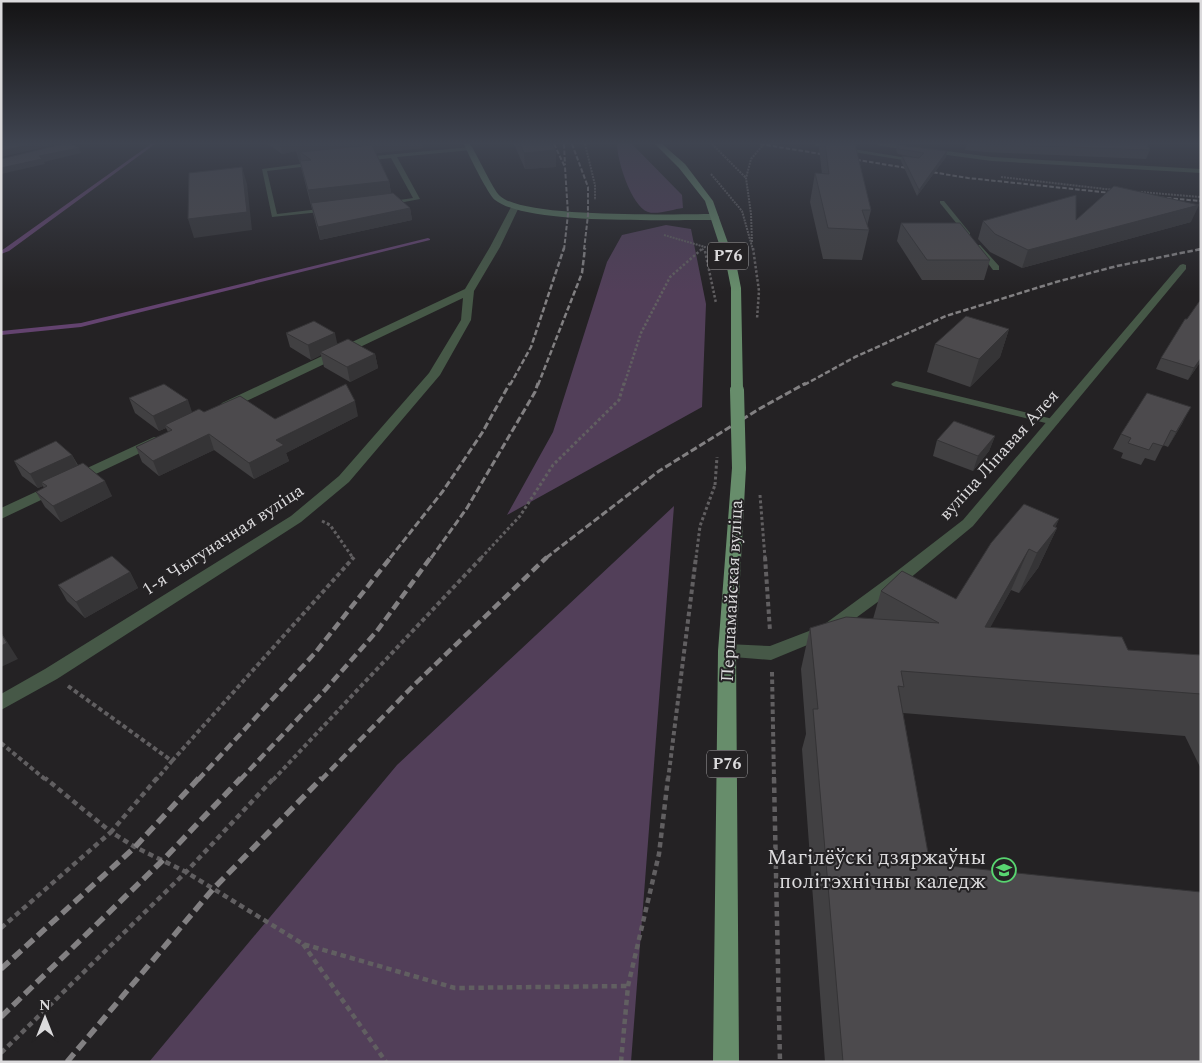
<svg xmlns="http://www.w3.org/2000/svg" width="1202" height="1063" font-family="Spectral,serif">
<rect width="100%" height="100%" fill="#242224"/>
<path fill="#523f59" d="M617,144h15l50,51 1,13c-9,1 -26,7 -35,4 -17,-6 -31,-52 -31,-68z
M666,225l25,4 15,75 -4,103 -195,108 46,-83 54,-170 15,-27z
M674,506l-43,556h-482l248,-297z"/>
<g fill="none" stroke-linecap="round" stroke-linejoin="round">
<path fill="#63436f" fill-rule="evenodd" d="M151,144h4l-146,107 -8,3v-3z
M428,238l2,1v1l-349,87 -80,8v-4l80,-8z"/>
<path stroke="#615f61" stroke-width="2" stroke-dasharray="2 1" stroke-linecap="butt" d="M585,144l10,41v15
M712,144l34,34
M711,174l31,37 11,39
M1001,177l113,13
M1141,192l60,5
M664,235l41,12 -3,3
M752,242l-1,-28 -5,-36 5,-19 13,-15"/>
<path stroke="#615f61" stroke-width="2.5" stroke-dasharray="2.5 2" stroke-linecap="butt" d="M753,248l6,43 -2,28
M705,251l11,52
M624,385l17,-52 29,-56 33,-29"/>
<path stroke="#615f61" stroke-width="3" stroke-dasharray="3 2.5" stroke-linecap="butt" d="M760,495l5,63
M322,521l8,4 23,33
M481,558l39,-42 33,-51 66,-65 5,-17
M696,558l4,-32 15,-41"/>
<path stroke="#615f61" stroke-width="4" stroke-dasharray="4.5 3" stroke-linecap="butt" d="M765,557l5,74
M772,672l2,108
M68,686l104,75 -16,19
M1,743l45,37
M172,761l182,-204
M273,780l209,-223
M668,780l28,-223"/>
<path stroke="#615f61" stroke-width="4.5" stroke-dasharray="5.5 4" stroke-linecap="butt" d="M157,778l-46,54 24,15 51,25 117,72 152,44 173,-2
M774,778l6,284
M1,928l110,-96 -66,-54
M303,944l83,118
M1,1053l185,-181 88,-94
M621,1062l7,-76 31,-132 9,-76"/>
<path fill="#465847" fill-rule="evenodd" d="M814,144h9l96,16 -3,2 -100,-16z
M470,147l2,3 -75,7 23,42 -32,6 -2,-1v-2l27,-4 -22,-40 -27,3 -3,-2 3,-2z
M316,162l2,3 -51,6 10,43 51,-6 3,2 -1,1 -58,6 -10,-48z
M940,201h4l26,32v2h-4l-26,-32z
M976,245h4l19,21v4h-6l-17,-23z
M896,381l161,39 2,2 -5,3 -161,-39 -2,-2z"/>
<path fill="#465847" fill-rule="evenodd" d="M877,144h16l99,13 209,12v4l-209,-12 -112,-15z
M515,204l4,3 -19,40 -26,44 -3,29 -31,55 -91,107 -48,40 -244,157 -56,31v-16l44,-25 246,-153 48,-40 90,-103 32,-53 2,-22 -233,111h-8l-2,-3 2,-3 243,-114 25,-42 21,-40z
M1183,264l3,1v4l-213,257 -64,53 -75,55 -63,26 -50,-4 -3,-5 3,-5 6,-2 43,2 52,-20 75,-55 66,-51 217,-255z
M154,437l5,1 2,3 -2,3 -158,75v-11z"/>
<path fill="#58765b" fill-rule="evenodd" d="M464,144h6c7,10 23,46 30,52 25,23 176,18 215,18l4,3 -4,3c-46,-1 -187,6 -220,-20 -6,-4 -28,-48 -31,-56z"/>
<path fill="#678d6b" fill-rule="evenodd" d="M655,144h7l23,20 28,37 24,67 4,20 2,102 -2,3 -4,1 -6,-4v-102l-4,-20 -22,-67 -26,-33z
M739,464l7,4 -10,183 3,411h-26l5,-411 14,-183z"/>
<path stroke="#828082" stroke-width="2" stroke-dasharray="4.5 2" stroke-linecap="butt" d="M554,144l11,23 3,47 -4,36
M564,144l1,21
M572,144l16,43v28l-4,35
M760,144l208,34 153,16
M1154,197l47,4
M1198,250l3,-1"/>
<path stroke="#828082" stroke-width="2.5" stroke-dasharray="5.5 2.5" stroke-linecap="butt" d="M510,385l21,-38 33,-99
M538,385l44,-112 3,-25
M804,385l51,-28 91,-41 110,-34 61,-16 84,-17"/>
<path stroke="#828082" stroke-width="3" stroke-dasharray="7 3" stroke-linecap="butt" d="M390,558l53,-67 39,-58 28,-50
M431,558l36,-50 68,-116 3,-9
M546,558l113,-87 100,-62 47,-26"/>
<path stroke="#828082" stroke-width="4.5" stroke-dasharray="9 4.5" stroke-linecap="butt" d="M198,780l117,-127 76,-96
M240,780l85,-90 52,-59 54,-74
M321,780l95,-97 131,-126"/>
<path stroke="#828082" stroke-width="5.5" stroke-dasharray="11 5.5" stroke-linecap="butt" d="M1,969l134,-122 64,-69
M1,1017l161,-156 79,-83
M67,1062l146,-173 109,-111"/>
<path stroke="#615f61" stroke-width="3" stroke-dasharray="3 2.5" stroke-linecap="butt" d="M715,485l2,-28"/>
<path stroke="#678d6b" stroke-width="14" d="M737,390l2,78"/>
</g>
<path fill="#414042" d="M268,144h154l1,4 -47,5 13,28 2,12 19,15 2,12 -92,20 -20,-77 -4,-12 -14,3z
M514,144h38l4,23 -31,2z
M819,144h36l16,66 -4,16 2,4 -7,30 -39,-1 -13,-57 5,-29 7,1 -3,-26z
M967,144h180l3,6 -4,9 -161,-7 -20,-2z
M897,145l49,12 -29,39 -16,-35 1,-5 16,2 -20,-4 -2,-4z
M1076,220l115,2 -169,46 -32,-16 -12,-13 5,-18z
M901,223l89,37 -6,20h-62l-25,-39z
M1187,319l14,42 -13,19 -32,-11 5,-11z
M1009,329l-9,28 -30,30 -43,-15 8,-28z
M286,333l52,11 37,10 3,14 -28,14 -26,-15 -3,-12 -10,5 -21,-13z
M129,398l63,14h12l71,7 83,-3 -72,37 3,8 -35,18 -40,-29 -55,26 -17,-14 -6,-15 32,-15 -2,-4 -7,3 -24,-18z
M1183,422l-15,25 -5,-2 -8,16 -10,-3 -4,7 -20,-7 2,-5 -10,-4 8,-15z
M995,436l-6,15 -16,20 -40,-15 4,-16z
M72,455l6,10 34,31 -51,26 -16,-15 -9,-15 8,-4 -1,-2 -5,2 -16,-12 -8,-15z
M1059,519l-4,8 2,1 -19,40 -19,25 -8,-3 -21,37 138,23 73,5v114l-16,-33 -282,-23 27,151 271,198h-376l-23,-313 4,-15 -5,-65 9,-41 63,-9 8,-28 75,8z
M130,572l8,16 -53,30 -18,-17 -9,-16z"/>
<path fill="#353436" d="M33,144h26l-58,13v-6z
M280,144h15l1,7 -14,3z
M295,144h127l1,4 -112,12 -11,-8 2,11h-2z
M79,148l2,5 -37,9 1,2 -44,10v-6l38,-12z
M556,150v17l-31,2 -1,-16z
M947,151l-1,6 -29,39 2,-6z
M242,167l5,17 5,46 -58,8 -6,-19z
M389,181l3,18 -80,9 -4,-18z
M1199,205l-8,17 -169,46 6,-18z
M410,208l2,12 -92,20 -2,-13z
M1009,329l-9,28 -30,30 9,-28z
M335,333l3,14 -18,5 1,3 -10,5 -3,-15z
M375,354l3,14 -28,14 -3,-15z
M1201,358v3l-13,19 6,-12z
M188,400l5,15 -28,10 1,3 -7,3 -6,-15z
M355,401l3,15 -72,37 3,8 -35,18 -5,-16 27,-23z
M1191,407l-8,15 -15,25 8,-15z
M209,434l5,16 -55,26 -6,-15z
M995,436l-6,15 -16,20 5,-15z
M72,455l7,14 -38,13 2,4 -5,2 -8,-14z
M105,481l7,15 -51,26 -8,-16z
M1059,519l-6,14 4,-5 -19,40 -19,25 18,-40 16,-27z
M1029,549l-18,41 -43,78 17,-41z
M130,572l8,16 -53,30 -9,-16z
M1,632l17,27 -17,8z"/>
<path fill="#4c4a4d" stroke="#353436" d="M7,144h26l-32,7v-6z
M62,144h10l7,4 -40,8 3,3 -41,9v-9z
M520,144h32l4,6 -32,3z
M825,144h30l16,66h-9l7,20 -41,-2 -13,-55 14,1z
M986,144h161l3,6 -163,-6z
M372,145l17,36 -81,9 -8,-29 11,-1 -11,-8z
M897,145l50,6 -28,39 -17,-34 17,2 5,-5 -25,-4z
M242,167l5,45 -59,7 1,-46z
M1114,186l85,19 -171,45 -33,-16 -12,-13 93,-26v25z
M393,193l17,15 -92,19 -7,-24z
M901,223h59l30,37h-63z
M1201,299v59l-7,10 -33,-10 24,-39h2z
M966,316l43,13 -30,30 -44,-15z
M314,321l21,12 -27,12 -22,-12z
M348,339l27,15 -28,13 -27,-15z
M164,384l24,16 -35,16 -24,-18z
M346,384l9,17 -79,39 8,5 -35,18 -40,-29 -56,27 -17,-14 36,-17 -7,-5 34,-16 5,3 36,-16 35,23z
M1147,393l44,14 -15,25 -5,-2 -8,16 -10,-3 -4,7 -21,-7 3,-5 -10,-4z
M954,421l41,15 -17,20 -41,-16z
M56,441l16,14 -42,19 -16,-13z
M83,463l22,18 -52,25 -17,-14 11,-6 -6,-4z
M1024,504l35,15 -6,7 4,2 -20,25 -8,-4 -44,78 137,10 6,13 73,5v39l-300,-23 3,16 -6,-1 32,178 271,28v170h-358l-30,-353h5l-8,-81 36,-11 93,6 -58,-32 21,-20 54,28 35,-56z
M112,556l18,16 -54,30 -18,-17z
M1,633l6,10 -6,3z"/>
<linearGradient id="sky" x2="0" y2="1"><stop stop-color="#141314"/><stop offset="0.49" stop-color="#3f4450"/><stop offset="1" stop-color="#3f4450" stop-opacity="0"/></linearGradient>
<rect width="1202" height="292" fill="url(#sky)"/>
<defs>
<g id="university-ring" transform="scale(1.25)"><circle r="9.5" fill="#242224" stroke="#58d570" stroke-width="1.5"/><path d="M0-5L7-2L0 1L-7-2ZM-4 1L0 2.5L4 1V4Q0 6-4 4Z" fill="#58d570"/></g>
</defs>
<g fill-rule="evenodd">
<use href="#university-ring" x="1004" y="870"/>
</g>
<g text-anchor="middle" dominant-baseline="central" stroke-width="4" stroke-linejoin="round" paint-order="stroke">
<g fill="#242224" stroke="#a4a3a5" stroke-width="1">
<rect x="708" y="242.5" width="40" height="27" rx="4"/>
<rect x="707" y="750.5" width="40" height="27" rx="4"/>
</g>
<g font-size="16" font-weight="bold" fill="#dbdadc">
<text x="728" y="256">Р76</text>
<text x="727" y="764">Р76</text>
</g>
<g font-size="18" fill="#dbdadc" stroke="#242224">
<text transform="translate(999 455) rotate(-48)">вуліца Ліпавая Алея</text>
<text transform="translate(223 540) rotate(-33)">1-я Чыгуначная вуліца</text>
<text transform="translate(732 591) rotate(-87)">Першамайская вуліца</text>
</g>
<g font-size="21" fill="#dbdadc" stroke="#242224" text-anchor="end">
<text x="986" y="858">Магілёўскі дзяржаўны<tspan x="986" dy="24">політэхнічны каледж</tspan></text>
</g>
</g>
<rect width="1202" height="1063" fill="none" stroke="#dbdadc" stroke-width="5"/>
<g transform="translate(45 1018)" stroke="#242224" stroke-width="4" paint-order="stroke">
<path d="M0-4L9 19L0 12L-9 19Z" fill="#dbdadc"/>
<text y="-8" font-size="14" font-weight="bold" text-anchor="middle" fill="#dbdadc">N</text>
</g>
</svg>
